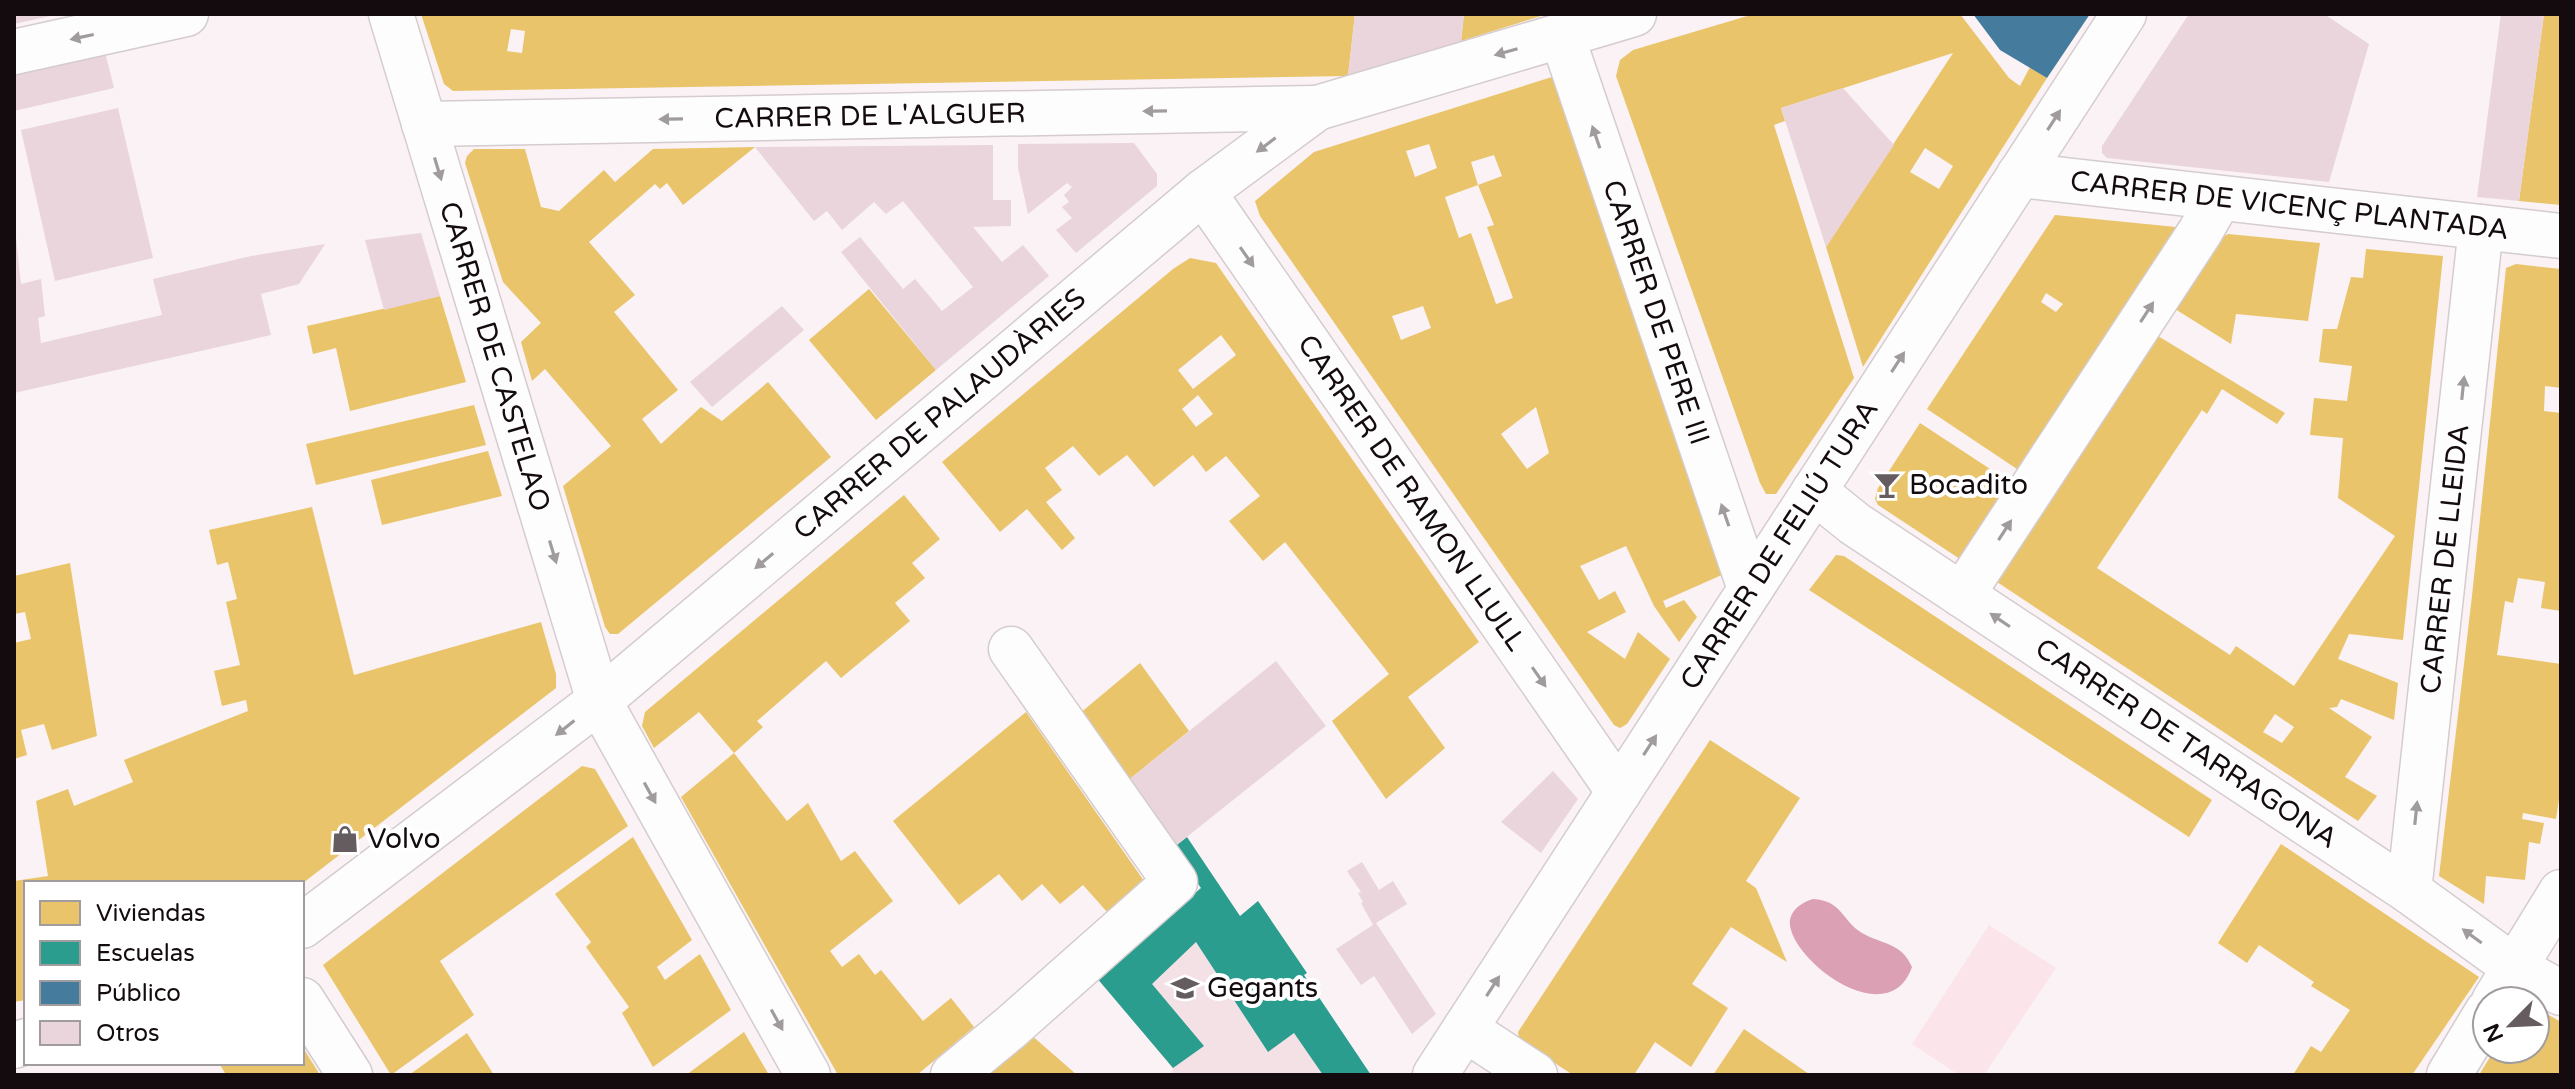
<svg xmlns="http://www.w3.org/2000/svg" width="2575" height="1089" font-family="'Varela Round',sans-serif">
<rect width="100%" height="100%" fill="#faf2f4"/>
<path fill="#f3e1e6" d="M1201,888l122,187h-151l1,-7 -77,-91z"/>
<path fill="#fce4eb" d="M1989,925l67,43 -72,107h-25l-47,-31z"/>
<path fill="#dba0b3" d="M1813,899c30,2 28,21 49,34 21,12 39,9 50,34 -22,63 -110,2 -121,-37 -5,-16 8,-27 22,-31z"/>
<path fill="#e9c46a" fill-rule="evenodd" d="M421,14l561,2 373,-2 -7,62 -895,15 -9,-7zM511,29l14,2 -3,22 -15,-2z
M1464,14h80v1l-83,26z
M1754,14h206l49,64 11,8 10,-19 17,11 -184,289 -37,-120 127,-194 -172,55 4,13 -11,4 80,253 -78,116h-10l-6,-11 -144,-407 4,-16 13,-10zM1925,148l28,18 -14,23 -29,-17z
M2544,14h17v191l-42,-4z
M1552,77l172,497 -61,27 3,7 18,-8 13,17 -18,25 -25,-36 -28,-60 -46,20 19,34 16,-9 11,21 -39,20 38,27 13,-27 32,27 -43,65 -7,4 -6,-3 -354,-509 -5,-15 59,-49zM1429,144l8,24 -22,9 -9,-26zM1494,155l8,21 -24,9 16,40 -7,2 26,71 -17,6 -25,-71 -12,5 -14,-41 33,-12 -7,-23zM1423,306l8,22 -30,12 -9,-24zM1536,407l13,46 -22,16 -26,-35z
M755,147l-72,58 -16,-22 -7,6 -5,-5 -66,58 46,53 -21,17 64,78 -36,29 19,25 40,-37 21,14 46,-39 63,75 -213,177h-8l-5,-7 -42,-141 48,-40 -66,-77 -13,12 -11,-39 20,-19 -38,-41 -38,-119 2,-7 7,-7h51l16,58 18,4 45,-41 11,12 38,-33z
M2055,215l121,12v7l-156,237 -93,-62zM2046,293l17,11 -7,8 -15,-10z
M2228,234l92,9 -12,78 -72,-7 -5,30 -56,-35 46,-71z
M2366,249l77,7 -40,384 -54,-6 -11,25 60,24 -4,37 -53,-21 -4,8 -8,1 43,29 -27,40 32,19 -19,25 -361,-239 161,-246 127,77 -8,11 -55,-35 -15,25 -5,-4 -105,158 133,87 6,-9 58,40 101,-150 -57,-38 5,-60 -33,-3 4,-37 33,3 5,-35 -33,-4 4,-33h14l14,-52 12,1zM2275,714l19,13 -12,16 -19,-11z
M1190,258l26,5 263,379 -71,55 37,51 -59,51 -54,-78 57,-47 -104,-132 -22,19 -34,-40 31,-25 -34,-40 -20,16 -13,-17 -39,32 -27,-32 -28,21 -26,-30 -28,22 17,22 -16,12 29,36 -13,12 -35,-41 -27,23 -58,-70 231,-193zM1221,335l15,20 -43,34 -15,-19zM1198,395l15,19 -17,13 -14,-18z
M2516,264l45,5v119l-16,-2 -1,25 17,2v198l-20,-3 4,-26 -27,-4 -5,25 -8,-2 -8,54 64,9v122l-5,33 -33,-6 -1,6 22,4 -4,21 -11,-2 -4,38 -39,-4 -2,28 -45,-28 33,-280 34,-328z
M869,289l67,81 -60,50 -67,-80z
M440,296l26,86 -116,29 -14,-63 -23,6 -6,-28z
M474,405l12,40 -170,40 -10,-41z
M1920,423l93,61 -50,77 -85,-56 -3,-6 3,-11z
M488,451l14,45 -120,29 -11,-45z
M904,495l36,44 -28,24 13,15 -30,25 15,18 -69,57 -15,-17 -69,60 6,6 -29,26 -35,-41 -45,36 -12,-22 3,-14z
M312,507l42,168 187,-53 15,52v14l-253,195h-277v117l-12,2v-121l34,-5 -12,-75 32,-12 6,17 59,-24 -9,-22 124,-49 -2,-11 -24,6 -8,-35 26,-6 -14,-63 11,-3 -9,-37 -11,3 -8,-35z
M1836,555l8,1 368,244 -23,37 -380,-247z
M70,563l27,173 -45,14 -8,-26 -23,6 6,25 -13,4v-116l17,-4 -6,-27 -11,2v-38z
M1140,663l49,68 -63,51 -47,-68z
M1026,712l118,169 -36,32 -25,-28 -23,19 -18,-20 -20,17 -23,-27 -40,31 -66,-84z
M1710,740l90,58 -54,83 10,7 31,74 -56,-35 -39,57 36,24 -37,59 -36,-25 -21,33h-61l-49,-32 -5,-5 -1,-6z
M734,753l53,68 21,-18 33,58 14,-10 38,50 -63,50 12,16 17,-13 16,21 6,-5 42,51 28,-23 23,29 -57,48h-79l-157,-278z
M582,766l13,3 33,57 -188,135 34,54 -83,60 -68,-110z
M633,837l59,103 -35,27 8,13 35,-26 31,56 -78,57 -31,-54 7,-6 -43,-60 5,-5 -36,-48z
M2281,844l198,133 -67,98h-119l18,-29 10,6 29,-42 -39,-24 3,-4 -55,-37 -12,18 -29,-20z
M2535,1007l26,15v53h-82l16,-26h40z
M1744,1029l62,43 5,3h-98z
M744,1032l25,43h-83z
M467,1033l27,42h-85z
M1030,1034l47,41h-96z
M302,1046l18,29h-94l-7,-12h83z"/>
<path fill="#2a9d8f" d="M1187,837l53,79 18,-15 49,72 -3,2 67,100h-48l-29,-42 -26,19 -72,-110 -44,42 52,62 -31,22 -77,-91 105,-89 -28,-40z"/>
<path fill="#457b9d" d="M1973,14h117l-43,64 -47,-28z"/>
<path fill="#e9d5db" d="M14,14h41v1l-41,9z
M1355,14h109l-3,27 -113,35z
M2189,14h135l45,30 -40,138 -222,-24 -5,-5v-7z
M2501,14h43l-25,187 -42,-4z
M104,48l10,40 -100,23v-42z
M1843,88l51,57 -68,102 -45,-139z
M118,108l35,150 -98,23 -34,-151z
M1134,143l23,31v12l-81,67 -20,-23 16,-12 -10,-11 7,-5 -5,-7 8,-8 -5,-4 -39,31 -10,-46v-24z
M993,145v55h18v26l-38,1 29,35 21,-17 26,31 -113,94 -95,-118 19,-15 43,52 12,-10 27,32 31,-24 -70,-86 -17,13 -12,-12 -32,28 -15,-19 -13,10 -59,-74z
M421,233l19,63 -56,14 -19,-70z
M14,237h2l5,47 20,-5 4,37 -7,2 3,25 121,-28 -9,-36 98,-23 74,-12 -26,40 -38,10 10,41 -257,58z
M782,306l22,24 -92,77 -22,-25z
M1276,661l50,65 -153,122 -47,-66z
M1553,771l25,28 -37,54 -40,-31z
M1362,862l17,28 14,-9 14,23 -31,19 60,91 -24,20 -38,-58 -13,9 -25,-36 37,-24 -12,-22 2,-1 -5,-9 3,-1 -14,-21z"/>
<g fill="none" stroke-linecap="round" stroke-linejoin="round">
<g stroke="#d4ccce" stroke-width="47">
<g id="street">
<path id="s1" d="M391,14l208,687 209,374"/>
<path id="s2" d="M1562,36l188,553"/>
<path d="M14,52l172,-38"/>
<path id="s3" d="M424,124l893,-16"/>
<path id="s4" d="M2019,175l542,61"/>
<path id="s5" d="M1203,192l416,600"/>
<path id="s6" d="M1814,491l41,33 554,367 105,76 47,26"/>
<path d="M1962,595l238,-363 19,-33"/>
<path id="s7" d="M2409,891l72,-664"/>
<path id="s8" d="M302,926l297,-225 604,-509 114,-84 317,-94"/>
<path d="M302,1000l48,75"/>
<path d="M2494,1001l67,-109"/>
<path d="M1465,1029l70,46"/>
<path d="M14,1046l12,-5"/>
<path d="M953,1075l57,-47 165,-146 -164,-233"/>
<path id="s9" d="M1435,1075l689,-1061"/>
<path d="M2449,1075l38,-63"/>
</g>
</g>
<use href="#street" stroke="#fefdfd" stroke-width="44"/>
</g>
<defs><path id="oneway-solid" d="M-6-.8H1V-3.2L6.5 0L1 3.2V.8H-6Z" transform="scale(2)"/></defs>
<g fill="#a09c9d">
<use href="#oneway-solid" transform="translate(82 37) rotate(168)"/>
<use href="#oneway-solid" transform="translate(1506 52) rotate(164)"/>
<use href="#oneway-solid" transform="translate(1155 111) rotate(179)"/>
<use href="#oneway-solid" transform="translate(671 119) rotate(179)"/>
<use href="#oneway-solid" transform="translate(2054 120) rotate(-57)"/>
<use href="#oneway-solid" transform="translate(1596 137) rotate(-109)"/>
<use href="#oneway-solid" transform="translate(1266 145) rotate(143)"/>
<use href="#oneway-solid" transform="translate(438 169) rotate(73)"/>
<use href="#oneway-solid" transform="translate(1247 257) rotate(55)"/>
<use href="#oneway-solid" transform="translate(2147 312) rotate(-57)"/>
<use href="#oneway-solid" transform="translate(1898 362) rotate(-57)"/>
<use href="#oneway-solid" transform="translate(2463 388) rotate(-84)"/>
<use href="#oneway-solid" transform="translate(1725 515) rotate(-109)"/>
<use href="#oneway-solid" transform="translate(2005 530) rotate(-57)"/>
<use href="#oneway-solid" transform="translate(553 552) rotate(73)"/>
<use href="#oneway-solid" transform="translate(764 561) rotate(140)"/>
<use href="#oneway-solid" transform="translate(2000 620) rotate(-146)"/>
<use href="#oneway-solid" transform="translate(1539 677) rotate(55)"/>
<use href="#oneway-solid" transform="translate(565 728) rotate(142)"/>
<use href="#oneway-solid" transform="translate(1650 745) rotate(-57)"/>
<use href="#oneway-solid" transform="translate(650 793) rotate(61)"/>
<use href="#oneway-solid" transform="translate(2416 813) rotate(-84)"/>
<use href="#oneway-solid" transform="translate(2472 936) rotate(-144)"/>
<use href="#oneway-solid" transform="translate(1493 986) rotate(-57)"/>
<use href="#oneway-solid" transform="translate(777 1020) rotate(61)"/>
</g>
<defs>
<g id="bar-bare" transform="scale(2.16)"><path d="M-6-5H6L.8 .8V4.5H3.5V6h-7V4.5H-.8V.8Z" fill="#645c5e" stroke="#fff" stroke-width="2.5" paint-order="stroke"/></g>
<g id="shop-bare" transform="scale(2.16)"><path d="M-5-2.5h2.3a2.7 3.5 0 0 1 5.4 0H5L5.5 6h-11ZM-1.5-2.5h3a1.5 2.3 0 0 0-3 0Z" fill="#645c5e" stroke="#fff" stroke-width="2.5" paint-order="stroke"/></g>
<g id="school-bare" transform="scale(2.16)"><path d="M0-5L7-2L0 1L-7-2ZM-4 1L0 2.5L4 1V4Q0 6-4 4Z" fill="#645c5e" stroke="#fff" stroke-width="2.5" paint-order="stroke"/></g>
</defs>
<g fill-rule="evenodd">
<use href="#bar-bare" x="1887" y="485"/>
<use href="#shop-bare" x="345" y="839"/>
<use href="#school-bare" x="1185" y="988"/>
</g>
<g text-anchor="middle" dominant-baseline="central" stroke-width="8" stroke-linejoin="round" paint-order="stroke">
<g font-size="28" fill="#130b0d" stroke="#fff">
<text stroke="none"><textPath href="#s3" startOffset="446">CARRER DE L'ALGUER</textPath></text>
<text stroke="none"><textPath href="#s4" startOffset="272">CARRER DE VICENÇ PLANTADA</textPath></text>
<text stroke="none"><textPath href="#s2" startOffset="292">CARRER DE PERE III</textPath></text>
<text stroke="none"><textPath href="#s1" startOffset="358">CARRER DE CASTELAO</textPath></text>
<text stroke="none"><textPath href="#s8" startOffset="818">CARRER DE PALAUDÀRIES</textPath></text>
<text stroke="none"><textPath href="#s5" startOffset="366">CARRER DE RAMON LLULL</textPath></text>
<text stroke="none"><textPath href="#s9" startOffset="632">CARRER DE FELIÚ TURA</textPath></text>
<text stroke="none"><textPath href="#s7" startOffset="334">CARRER DE LLEIDA</textPath></text>
<text stroke="none"><textPath href="#s6" startOffset="450">CARRER DE TARRAGONA</textPath></text>
</g>
<g font-size="28" fill="#130b0d" stroke="#fff" text-anchor="start">
<text x="1909" y="485">Bocadito</text>
<text x="367" y="839">Volvo</text>
<text x="1207" y="988">Gegants</text>
</g>
</g>
<rect width="2575" height="1089" fill="none" stroke="#130b0d" stroke-width="32"/>
<rect x="24" y="881" width="280" height="184" fill="#ffffff" stroke="#a19d9e" stroke-width="2"/>
<rect x="40" y="901" width="40" height="24" fill="#e9c46a" stroke="#a19d9e" stroke-width="2"/>
<text x="96" y="921" font-size="24" fill="#130b0d">Viviendas</text>
<rect x="40" y="941" width="40" height="24" fill="#2a9d8f" stroke="#a19d9e" stroke-width="2"/>
<text x="96" y="961" font-size="24" fill="#130b0d">Escuelas</text>
<rect x="40" y="981" width="40" height="24" fill="#457b9d" stroke="#a19d9e" stroke-width="2"/>
<text x="96" y="1001" font-size="24" fill="#130b0d">Público</text>
<rect x="40" y="1021" width="40" height="24" fill="#e9d5db" stroke="#a19d9e" stroke-width="2"/>
<text x="96" y="1041" font-size="24" fill="#130b0d">Otros</text>
<g transform="translate(2511 1025) rotate(246)"><circle r="38" fill="#ffffff" stroke="#a19d9e" stroke-width="2"/>
<path d="M0-6L14 30L0 20L-14 30Z" fill="#645c5e"/>
<text y="-12" font-size="22" font-weight="bold" text-anchor="middle" fill="#130b0d">N</text>
</g>
</svg>
